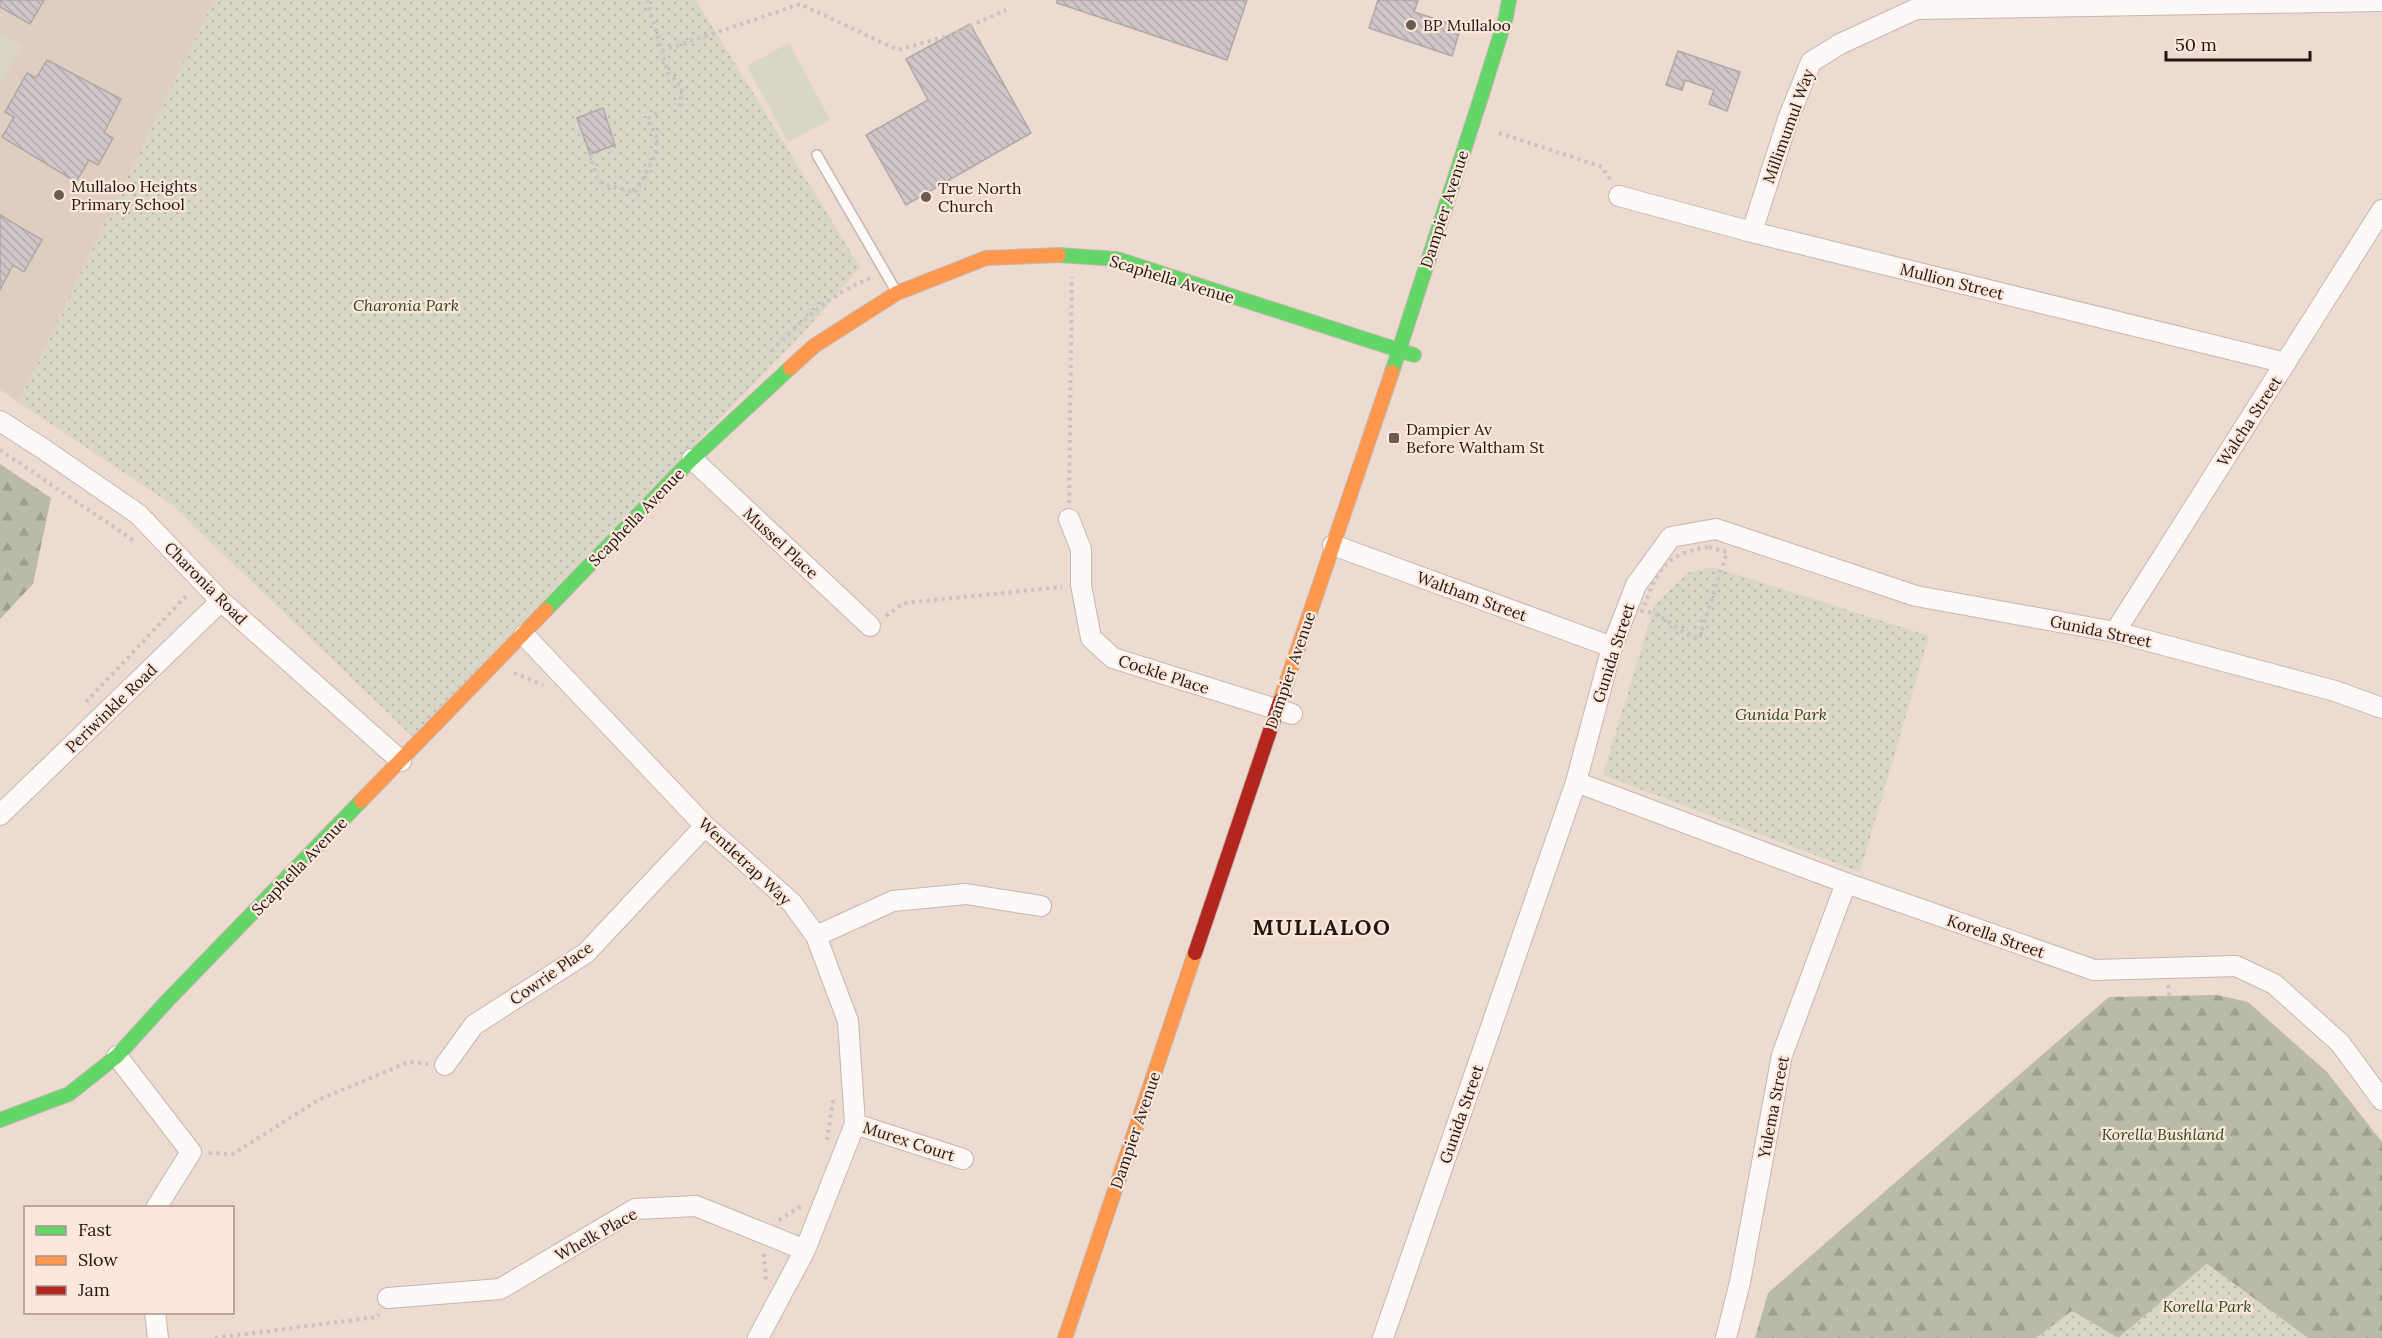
<svg xmlns="http://www.w3.org/2000/svg" width="2382" height="1338" font-family="Lora,serif">
<defs>
<pattern id="forest-firs" width="22" height="20" patternUnits="userSpaceOnUse" patternTransform="scale(1.5)"><rect width="22" height="20" fill="#b9baa7"/><path d="M5 1l3.5 6h-7zM16 11l3.5 6h-7z" fill="#9f9f8f"/></pattern>
<pattern id="park-dots" width="8" height="8" patternUnits="userSpaceOnUse" patternTransform="scale(1.5)"><rect width="8" height="8" fill="#d7d6c7"/><path d="M2 2h.1M6 6h.1" fill="none" stroke="#b8b7aa" stroke-width="1.8" stroke-linecap="round"/></pattern>
<pattern id="building-back-hatch" width="6" height="6" patternUnits="userSpaceOnUse" patternTransform="scale(1.5)"><rect width="6" height="6" fill="#cfc6c8"/><path d="M-1 5l2 2M0 0l6 6M5-1l2 2" fill="none" stroke="#b1a9ab"/></pattern>
</defs>
<rect width="100%" height="100%" fill="#eddad0"/>
<path fill="#dfcec0" d="M0,0h214l-196,402 -18,-12z"/>
<path fill="#d7d6c7" d="M0,33l22,12 -22,39z
M789,43l41,77 -42,22 -41,-76z"/>
<path fill="url(#forest-firs)" d="M0,464l51,34 -18,86 -33,35z
M2217,995l31,7 79,70 55,70v196h-74l-101,-74 -89,74 -46,-27 -36,27h-281l13,-45 341,-296z"/>
<path fill="url(#park-dots)" d="M214,0h482l164,267 -56,65 -392,404 -241,-232 -153,-102z
M1713,567l216,69 -69,236 -257,-97 51,-169 35,-34z
M2207,1264l100,74h-271l36,-27 46,27z"/>
<path fill="url(#building-back-hatch)" stroke="#b0a7a8" stroke-width="1.5" d="M0,0h44l-14,24 -30,-17z
M1057,0h190l-20,60 -170,-57z
M1378,0h40l-4,12 47,15 -9,29 -83,-28z
M970,24l61,109 -125,72 -40,-70 62,-35 -22,-41z
M1678,51l62,21 -13,39 -18,-7 5,-14 -29,-10 -3,10 -16,-5z
M47,60l74,39 -17,34 9,5 -15,27 -9,-5 -13,22 -74,-45 12,-20 -9,-5 22,-39 9,5z
M603,108l12,37 -25,9 -13,-36z
M0,215l42,25 -18,32 -11,-7 -13,25z"/>
<g fill="none" stroke-linecap="round" stroke-linejoin="round">
<g stroke="#c6b7af" stroke-width="12">
<path id="lane" d="M817,155l79,136"/>
</g>
<g stroke="#c6b7af" stroke-width="22">
<path id="street" d="M1619,196l133,36 534,131
M1752,232l36,-113 23,-57 29,-18 76,-35 466,-8
M0,421l42,27 96,66 83,87 180,160
M692,459l178,167
M1069,519l12,30v36l10,53 22,20 179,56
M1333,545l279,102
M2115,632l267,-422
M524,635l181,191 87,77 24,33 32,85 7,103 -50,126 -47,88
M1576,782l270,101 248,87 142,-4 38,18 66,59 42,57
M0,815l221,-214
M816,936l77,-35 73,-7 75,12
M117,1056l74,96 -35,56
M445,1065l29,-40 112,-72 119,-127
M855,1124l108,35
M388,1298l112,-9 135,-80 61,-3 109,44
M155,1312l3,26
M1383,1338l193,-556 36,-135 24,-62 35,-48 45,-8 200,67 199,36 220,59 47,17
M1726,1338l14,-56 42,-227 64,-172"/>
</g>
<g stroke="#c6b7af" stroke-width="16">
<path id="fast" d="M1059,255l58,4 297,96
M1392,372l91,-281 23,-74 3,-17
M546,610l146,-151 98,-91
M0,1120l69,-26 48,-38 51,-56 193,-199"/>
</g>
<g stroke="#c6b7af" stroke-width="16">
<path id="slow" d="M790,368l24,-22 83,-53 89,-35 73,-3
M1280,701l112,-329
M361,801l185,-191
M1065,1338l130,-385"/>
</g>
<g stroke="#c6b7af" stroke-width="16">
<path id="jam" d="M1195,953l85,-252"/>
</g>
<path stroke="#c9c2bf" stroke-width="4" stroke-dasharray="3 4.5" stroke-linecap="butt" d="M647,0l21,73 14,14 -2,23
M662,51l138,-47 98,46 53,-15 55,-25
M1499,133l103,34 9,14
M590,154l8,27c13,7 24,7 37,12l20,-37 2,-18 -10,-19 10,-6
M772,351c26,-28 65,-62 102,-74
M0,450l136,92
M1069,503l3,-226
M1709,547l18,5 -28,87c-22,-6 -34,-26 -57,-28 16,-41 21,-57 67,-64z
M886,616l18,-13 158,-16
M514,673l29,12
M86,702l102,-108
M2168,985l1,11
M827,1140l6,-40
M209,1153l24,1 85,-54 91,-38 19,2
M779,1220l24,-15
M764,1254l2,28
M215,1338l162,-21 2,-3"/>
<use href="#lane" stroke="#fcf9f8" stroke-width="9"/>
<use href="#street" stroke="#fcf9f8" stroke-width="20"/>
<use href="#fast" stroke="#63d668" stroke-width="14"/>
<use href="#slow" stroke="#ff974d" stroke-width="14"/>
<use href="#jam" stroke="#b3261e" stroke-width="14"/>
</g>
<g fill="#695b53" stroke="#fce7dc" stroke-width="2">
<circle cx="1411" cy="25" r="6"/>
<circle cx="59" cy="195" r="6"/>
<circle cx="926" cy="197" r="6"/>
<rect x="1388" y="432" width="12" height="12" rx="3"/>
</g>
<g text-anchor="middle" dominant-baseline="central" stroke-width="4.5" stroke-linejoin="round" paint-order="stroke">
<g font-size="16" fill="#221610" stroke="#fce7dc" text-anchor="start">
<text x="1423" y="25">BP Mullaloo</text>
<text x="71" y="186">Mullaloo Heights<tspan x="71" dy="18">Primary School</tspan></text>
<text x="938" y="188">True North<tspan x="938" dy="18">Church</tspan></text>
<text x="1406" y="429">Dampier Av<tspan x="1406" dy="18">Before Waltham St</tspan></text>
</g>
<g font-size="16" fill="#221610" stroke="#fce7dc">
<text transform="translate(1788 126) rotate(-70)">Millimumul Way</text>
<text transform="translate(1444 209) rotate(-72)">Dampier Avenue</text>
<text transform="translate(1172 279) rotate(17)">Scaphella Avenue</text>
<text transform="translate(1952 281) rotate(14)">Mullion Street</text>
<text transform="translate(2249 421) rotate(-57)">Walcha Street</text>
<text transform="translate(636 517) rotate(-46)">Scaphella Avenue</text>
<text transform="translate(781 543) rotate(43)">Mussel Place</text>
<text transform="translate(206 583) rotate(45)">Charonia Road</text>
<text transform="translate(1472 596) rotate(20)">Waltham Street</text>
<text transform="translate(2101 631) rotate(12)">Gunida Street</text>
<text transform="translate(1613 653) rotate(-72)">Gunida Street</text>
<text transform="translate(1290 670) rotate(-71)">Dampier Avenue</text>
<text transform="translate(1164 674) rotate(18)">Cockle Place</text>
<text transform="translate(111 708) rotate(-44)">Periwinkle Road</text>
<text transform="translate(745 861) rotate(43)">Wentletrap Way</text>
<text transform="translate(299 866) rotate(-46)">Scaphella Avenue</text>
<text transform="translate(1996 936) rotate(19)">Korella Street</text>
<text transform="translate(551 973) rotate(-35)">Cowrie Place</text>
<text transform="translate(1773 1107) rotate(-79)">Yulema Street</text>
<text transform="translate(1461 1114) rotate(-71)">Gunida Street</text>
<text transform="translate(1135 1130) rotate(-71)">Dampier Avenue</text>
<text transform="translate(909 1141) rotate(18)">Murex Court</text>
<text transform="translate(596 1234) rotate(-29)">Whelk Place</text>
</g>
<g font-size="16" font-style="italic" fill="#2c471c" stroke="#fce7dc">
<text x="406" y="305">Charonia Park</text>
<text x="1781" y="714">Gunida Park</text>
<text x="2163" y="1134">Korella Bushland</text>
<text x="2207" y="1306">Korella Park</text>
</g>
<g font-size="22" font-weight="bold" letter-spacing="1.5" fill="#221610" stroke="#fce7dc">
<text x="1322" y="927">MULLALOO</text>
</g>
</g>
<rect x="24" y="1206" width="210" height="108" fill="#fce7dc" stroke="#a5938a" stroke-width="1.5"/>
<rect x="36" y="1226" width="30" height="9" fill="#63d668" stroke="#a5938a" stroke-width="1.5"/>
<text x="78" y="1236" font-size="18" fill="#221610">Fast</text>
<rect x="36" y="1256" width="30" height="9" fill="#ff974d" stroke="#a5938a" stroke-width="1.5"/>
<text x="78" y="1266" font-size="18" fill="#221610">Slow</text>
<rect x="36" y="1286" width="30" height="9" fill="#b3261e" stroke="#a5938a" stroke-width="1.5"/>
<text x="78" y="1296" font-size="18" fill="#221610">Jam</text>
<path d="M2166 51v9h144v-9" fill="none" stroke="#221610" stroke-width="3"/>
<text x="2175" y="51" font-size="18" fill="#221610" stroke="#fce7dc" stroke-width="4.5" paint-order="stroke">50 m</text>
</svg>
